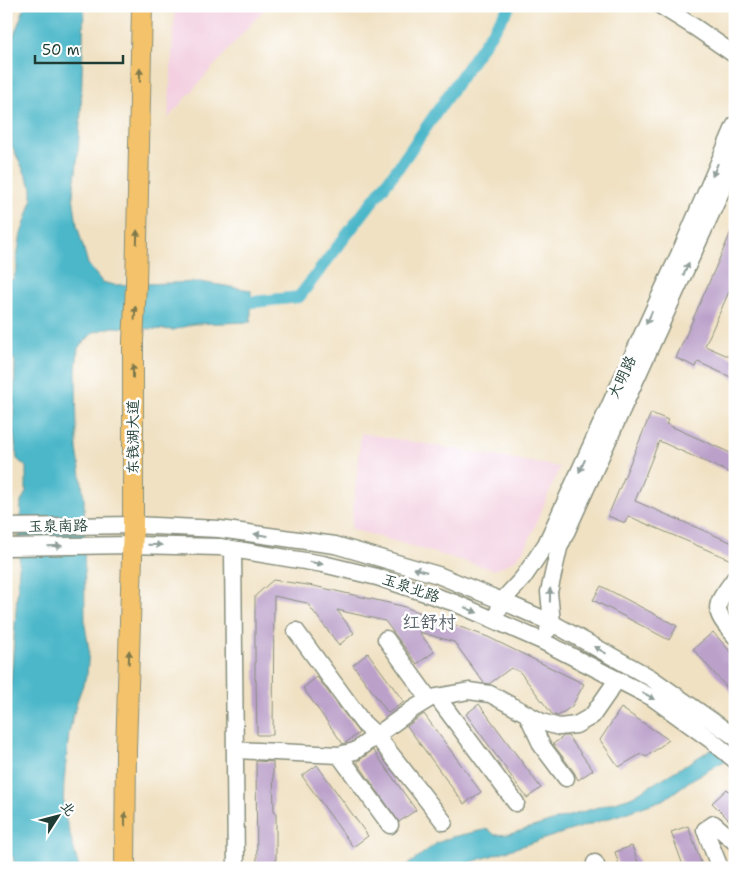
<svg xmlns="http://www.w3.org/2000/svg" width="741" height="874" font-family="'Shantell Sans','LXGW WenKai TC',sans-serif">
<rect width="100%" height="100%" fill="#fff"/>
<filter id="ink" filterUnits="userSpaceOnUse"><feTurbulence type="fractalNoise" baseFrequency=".02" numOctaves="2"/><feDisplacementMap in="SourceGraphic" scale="10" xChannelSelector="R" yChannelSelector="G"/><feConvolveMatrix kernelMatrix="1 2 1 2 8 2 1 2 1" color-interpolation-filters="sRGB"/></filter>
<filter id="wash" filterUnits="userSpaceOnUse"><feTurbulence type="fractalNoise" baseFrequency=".0096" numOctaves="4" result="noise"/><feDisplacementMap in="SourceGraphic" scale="20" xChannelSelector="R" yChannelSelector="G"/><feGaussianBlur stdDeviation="1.12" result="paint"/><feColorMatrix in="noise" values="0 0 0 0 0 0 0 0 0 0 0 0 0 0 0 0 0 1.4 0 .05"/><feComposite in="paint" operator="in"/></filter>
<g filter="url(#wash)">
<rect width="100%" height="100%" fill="#f0e1c3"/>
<path fill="#f3cfe0" d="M175,6h92l-99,112z
M361,433l199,34 -33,78 -12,15 -20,10 -144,-41z"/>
<path fill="#4cb7c9" stroke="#367a7e" d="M25,6h59l-3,105 -4,53 -4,31 4,30 11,39 14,18 12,3 86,-3 51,8v32l-58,2 -19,6 -61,-3 -19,5 -16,16 -2,23 1,77 7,49 1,128 4,25 -2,24 -10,27 -8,32 -5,49 -1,27 16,59h-64l-2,-11 -7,-6v-46l4,-7 1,-25 -5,-20 13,-185 2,-66 5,-10v-25l-9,-8 -4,-31 2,-66 -5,-9 -4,-1v-69l7,-4 4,-10v-12l4,-23 11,-33v-13l-20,-42 -6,-53 3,-27 5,-31z
M735,735v20l-44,25 -26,19 -43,15 -169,54h-53l6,-2 31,-23 15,-6 36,-8 7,6 15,-1 121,-37 56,-33z"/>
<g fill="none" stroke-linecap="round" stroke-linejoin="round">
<path stroke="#4cb7c9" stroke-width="12" d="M234,301l20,1 45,-5 99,-129 112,-162"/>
</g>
<g id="blocks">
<path fill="#bba1ca" d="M735,223v63l-3,-1 -27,61 30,13v20l-37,-17 -2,5 -20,-9z
M651,413l17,7 -2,4 69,31v20l-76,-34 -24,60 100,43v7l-4,9 -103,-44 -3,7 -17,-7z
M273,580l41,6 88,20 86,31 96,47 -12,22 -14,10 -6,-2 -32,-42 -9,-4 -22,16 -5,-1 -30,-41 -35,-10 15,20 -17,12 -32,-43 -48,-11 17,23 -15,12 -32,-42 -33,-7 -1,139h-16l-1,-55h-1v-84z
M601,586l76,40 -8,14 -76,-40z
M713,632l22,25v40l-42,-48z
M368,653l36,49 -16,11 -35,-48z
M317,677l42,56 -14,10 -2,1 -40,-56z
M479,704l62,84 -14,10 -61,-84z
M621,708l48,32 -23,17 -5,-3 -22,13 -19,-27z
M424,714l57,78 -17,12 -57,-78z
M564,736h4l25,34 -15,10 -4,-8 -21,-28z
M373,750l43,60 -17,12 -42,-60z
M256,761l17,1 1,50h2v56h-19z
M317,765l51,71 -15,11 -51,-71z
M727,789l8,8v29l-23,-23z
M688,826l15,42h-19l-13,-36z
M632,846l8,22h-20l-5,-16z"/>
</g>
</g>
<g filter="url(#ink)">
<use href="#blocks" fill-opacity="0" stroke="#888f7c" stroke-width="1"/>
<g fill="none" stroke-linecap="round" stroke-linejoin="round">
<g stroke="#888f7c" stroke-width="19">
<path id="minor" d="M661,6l35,22 39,27
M6,527l127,-2 86,4 116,16 103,30 64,26 50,22 99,55 84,59
M6,547l126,-2 88,2 103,17 54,13 78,26 87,38 111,57 58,42 24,20
M233,549l3,319
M735,578c-20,28 -25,30 0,58
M499,609l3,-8 21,-23 23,-34 137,-298 52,-121
M548,630l4,-7 -3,-31 10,-44 176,-387
M296,631l67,92 13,12 68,87
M386,639l43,60
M437,697l79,106
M527,714l15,32 24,32
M235,750l104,5 16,-4 58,-42 18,-11 38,-7 21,3 52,28 17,5 17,-2 16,-9 25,-36
M339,755l51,70
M595,863l2,5
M720,868l-15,-38 9,-6 21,18"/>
</g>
<g stroke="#888f7c" stroke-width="22">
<path id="major" d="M125,868l1,-118 7,-225v-184l3,-55 6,-280"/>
</g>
<use href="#minor" stroke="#fff" stroke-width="16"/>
<use href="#major" stroke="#f3c26a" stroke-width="20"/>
</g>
<defs><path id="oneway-solid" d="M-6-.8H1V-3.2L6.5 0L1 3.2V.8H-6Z" transform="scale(1.25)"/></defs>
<g fill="#7e794c">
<use href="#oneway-solid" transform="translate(140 75) rotate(-89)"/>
<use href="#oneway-solid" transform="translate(137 237) rotate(-89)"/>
<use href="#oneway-solid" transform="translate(135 313) rotate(-87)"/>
<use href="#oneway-solid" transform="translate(133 371) rotate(-90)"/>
<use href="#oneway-solid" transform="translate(129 657) rotate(-88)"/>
<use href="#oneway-solid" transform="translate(125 819) rotate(-90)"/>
</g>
<g fill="#8f9e9a">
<use href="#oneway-solid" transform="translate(715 170) rotate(113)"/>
<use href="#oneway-solid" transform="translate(686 269) rotate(-66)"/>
<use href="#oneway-solid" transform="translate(649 318) rotate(115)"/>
<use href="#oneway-solid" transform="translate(582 466) rotate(115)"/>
<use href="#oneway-solid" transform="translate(261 535) rotate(-172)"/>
<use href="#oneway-solid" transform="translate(155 545) rotate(1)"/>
<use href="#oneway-solid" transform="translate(55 546) rotate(-1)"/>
<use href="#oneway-solid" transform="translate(316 563) rotate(10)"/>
<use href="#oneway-solid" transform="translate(420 570) rotate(-164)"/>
<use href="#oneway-solid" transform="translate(550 595) rotate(-89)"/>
<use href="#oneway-solid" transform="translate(471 610) rotate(23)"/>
<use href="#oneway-solid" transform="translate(600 650) rotate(-151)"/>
<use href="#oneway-solid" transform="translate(649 696) rotate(29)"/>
</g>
</g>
<g text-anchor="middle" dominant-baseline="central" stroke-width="5" stroke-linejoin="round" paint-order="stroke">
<g font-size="15" fill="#1f3d34" stroke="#fff">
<text transform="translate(622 377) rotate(-65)">大明路</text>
<text transform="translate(133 437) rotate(-90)">东钱湖大道</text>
<text transform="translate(58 526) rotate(-1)">玉泉南路</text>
<text transform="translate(411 588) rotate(19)">玉泉北路</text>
</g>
<g font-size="18" fill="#566068" stroke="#fff">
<text x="429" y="622">红舒村</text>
</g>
</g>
<rect width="741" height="874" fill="none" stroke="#fff" stroke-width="25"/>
<g transform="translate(58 816) rotate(54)" stroke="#ffffff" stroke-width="4" paint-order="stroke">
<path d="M0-4L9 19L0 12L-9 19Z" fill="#1f3d34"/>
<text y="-8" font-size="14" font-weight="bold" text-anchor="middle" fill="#1f3d34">北</text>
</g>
<path d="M35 55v8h88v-8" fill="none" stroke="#1f3d34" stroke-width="2.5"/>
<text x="42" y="55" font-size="15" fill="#1f3d34" stroke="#ffffff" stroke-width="4" paint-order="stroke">50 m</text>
</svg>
